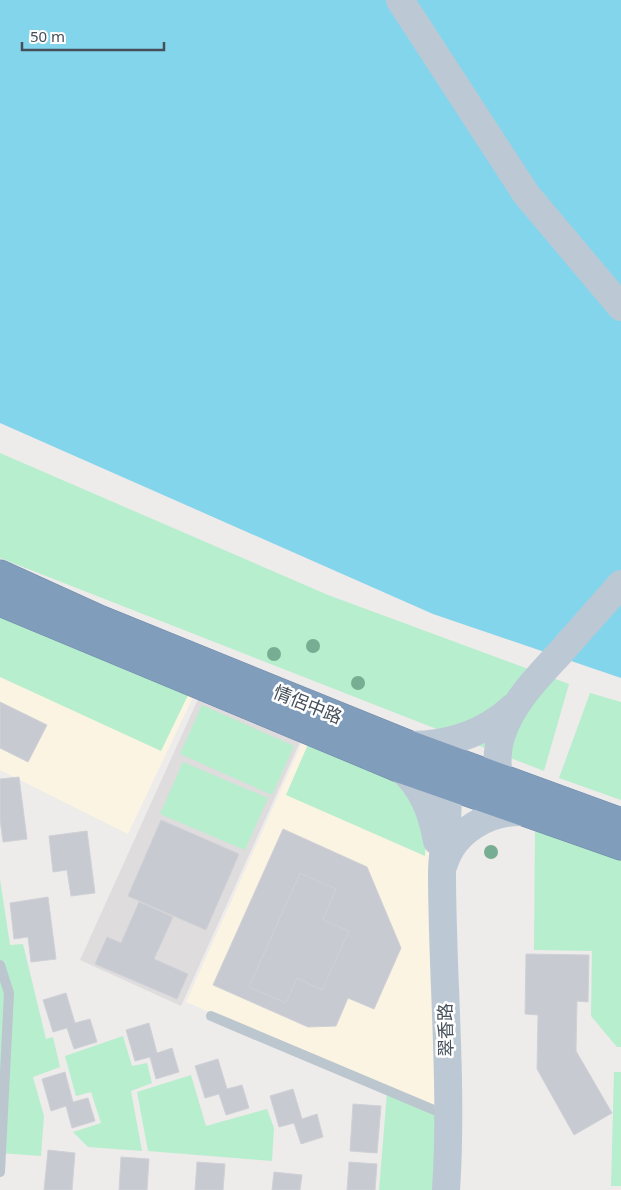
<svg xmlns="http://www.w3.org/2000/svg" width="621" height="1190" font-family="'Noto Sans','Noto Sans SC',sans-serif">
<rect width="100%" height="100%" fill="#eeebeb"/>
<path fill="#fbf4e2" d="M0,615l40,19 153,63 -65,137 -128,-64z
M306,734l124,88 11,289 -255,-109z"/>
<path fill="#dfdcdd" d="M199,697l101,45 -119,264 -101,-46z"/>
<path fill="#b7eecd" d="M0,453l328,142 241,89 -25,87 -544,-213z
M0,607l191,82 -30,62 -161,-74z
M590,693l31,9v98l-62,-22z
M202,705l92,41 -22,49 -92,-41z
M309,742l83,36 15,16 20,30 -2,32 -139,-61z
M183,762l85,36 -23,52 -85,-36z
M535,826l86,29v192h-4l-26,-31 1,-65 -58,-1z
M0,879l10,66 13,-1 23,95 7,-2 7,30 -27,10 11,39 -3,40 -41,-3z
M123,1036l9,30 15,-3 5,20 -21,8 11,60 -54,-4 -15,-15 28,-9 -10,-31 -15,4 -11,-40z
M614,1072h7v114h-10z
M191,1075l15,51 61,-17 7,19 -2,33 -124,-10 -11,-59z
M387,1093l53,23 -1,74h-60z"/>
<path fill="#83d5ec" d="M0,0h621v678l-188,-64 -433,-191z"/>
<path fill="#c8cad1" stroke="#cfd1d7" d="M0,702l47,23 -19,37 -28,-14z
M19,777l8,62 -24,3 -3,-23v-40z
M161,820l78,34 -33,76 -78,-34z
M283,829l84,38 34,81 -27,61 -26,-11 -12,28 -28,1 -95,-42z
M87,831l8,62 -24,3 -4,-26 -14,2 -4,-36z
M300,873l36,16 -13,31 26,11 -27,59 -25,-12 -11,25 -37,-16z
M48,897l8,62 -25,3 -3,-25 -14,2 -4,-36z
M139,902l34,15 -19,42 34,15 -11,25 -82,-35 12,-27 14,6z
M526,954l63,1 -1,47 -11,-1 -1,50 36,62 -38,22 -37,-66 1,-54 -13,-1z
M66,993l9,30 15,-4 7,23 -23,7 -7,-21 -14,4 -10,-32z
M149,1023l8,30 15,-5 7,24 -23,7 -6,-22 -15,4 -9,-31z
M218,1059l9,30 15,-4 7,23 -23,7 -7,-21 -14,4 -10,-32z
M65,1072l8,30 15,-4 7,23 -23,7 -6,-22 -15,5 -9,-32z
M293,1089l9,30 15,-5 6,23 -22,7 -7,-21 -15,4 -9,-31z
M353,1104l28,2 -4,47 -27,-2z
M48,1150l27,3 -3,37h-28z
M121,1157l28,2 -2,31h-28z
M197,1162l28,2 -2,26h-28z
M349,1162l28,2 -2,26h-28z
M274,1172l28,3 -2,15h-28z"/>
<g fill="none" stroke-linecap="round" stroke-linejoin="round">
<g stroke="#6d88a8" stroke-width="29">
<path id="highway" d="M0,574l99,45 311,126 211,77
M0,602l401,167 220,77"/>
</g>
<path stroke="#bcc6cf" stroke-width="10" d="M0,965l9,28 -9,179
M211,1016l235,99"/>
<path stroke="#bdc8d5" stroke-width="28" d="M400,0l126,194 95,113
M410,745c39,0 74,-11 103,-38
M434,765c25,26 8,74 8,107 0,106 11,212 4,318
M401,769c22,19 31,44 36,72
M507,798c-11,-18 -12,-44 -5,-64 10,-31 36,-57 58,-81 20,-23 41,-46 61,-69
M444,864c10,-33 45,-53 78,-52"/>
<use href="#highway" stroke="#819dbc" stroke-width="28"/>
</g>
<g fill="#77ad92">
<circle cx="313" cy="646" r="7"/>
<circle cx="274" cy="654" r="7"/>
<circle cx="358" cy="683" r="7"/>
<circle cx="491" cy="852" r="7"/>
</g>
<g text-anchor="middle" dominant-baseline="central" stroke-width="5" stroke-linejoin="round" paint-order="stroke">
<g font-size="18" fill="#444f59" stroke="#fff">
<text transform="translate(308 704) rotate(22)">情侶中路</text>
<text transform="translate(445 1030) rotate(-91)">翠香路</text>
</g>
</g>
<path d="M22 42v8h142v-8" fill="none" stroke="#444f59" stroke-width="2.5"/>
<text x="30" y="42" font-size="15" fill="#444f59" stroke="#ffffff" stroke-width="4" paint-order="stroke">50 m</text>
</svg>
